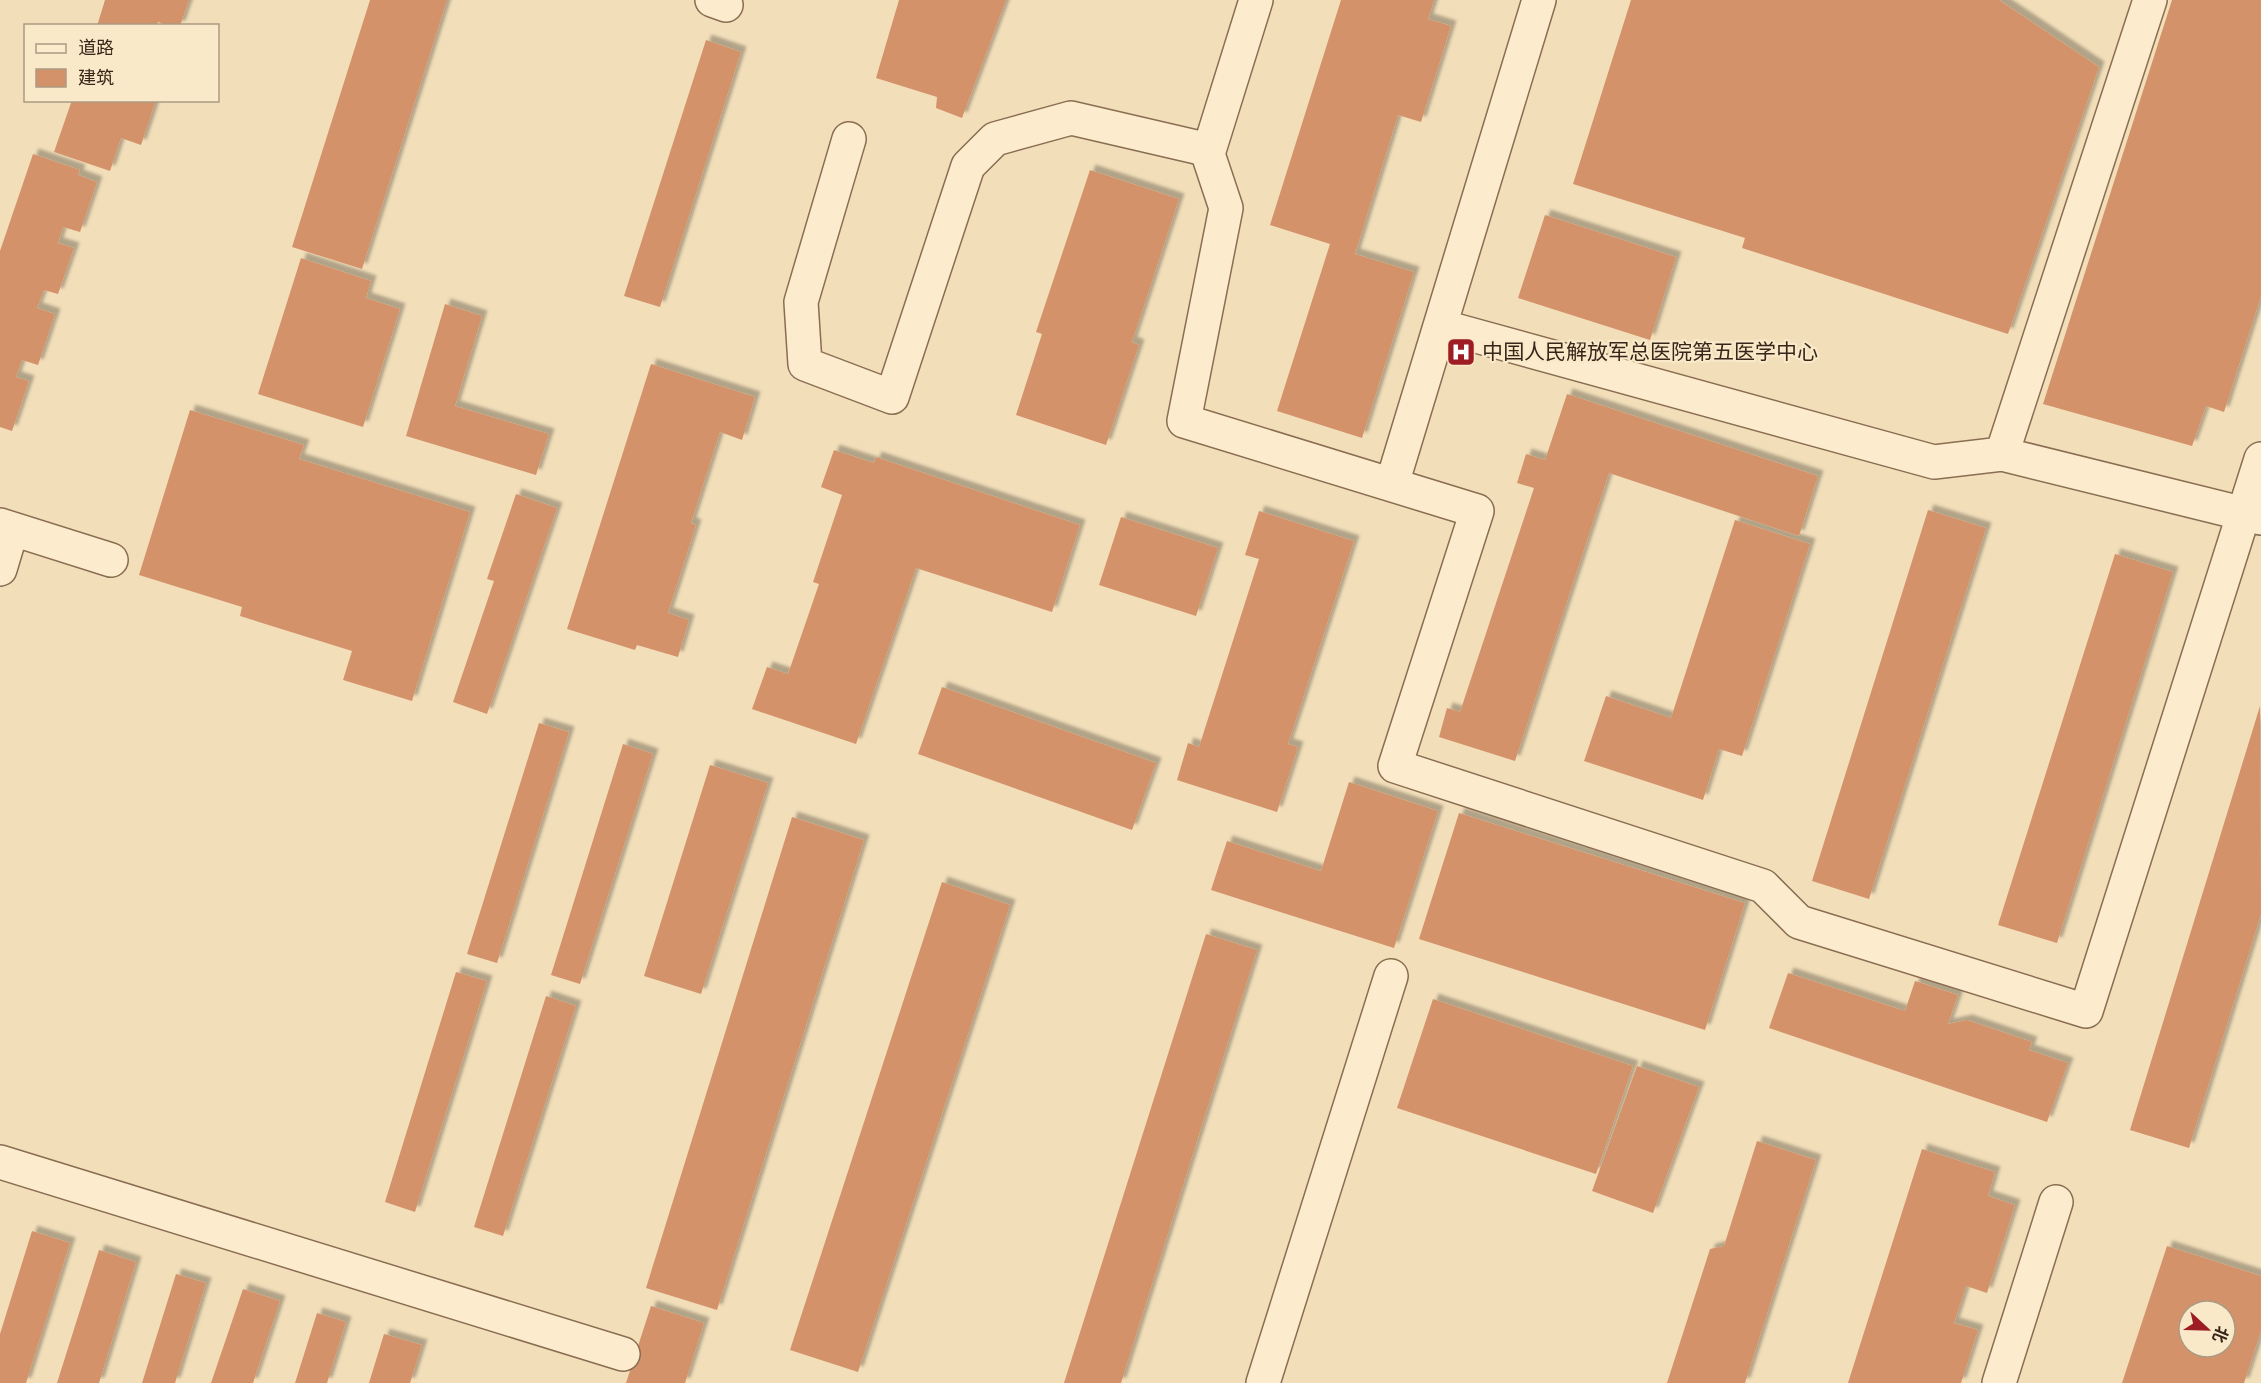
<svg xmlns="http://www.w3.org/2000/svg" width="2261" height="1383" font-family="'Times New Roman','Noto Sans SC',serif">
<defs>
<filter id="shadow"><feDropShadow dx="5.5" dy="-5.5" stdDeviation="1.5" flood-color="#0004"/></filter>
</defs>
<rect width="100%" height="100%" fill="#f2deb9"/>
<path fill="#d4926b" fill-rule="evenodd" filter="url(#shadow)" d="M105,0h84l-9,26h-11l-11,-4 -1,4h-60z
M370,0h77l-85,269 -70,-22z
M899,0h107l-44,118 -26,-10 1,-11 -61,-19z
M1341,0h93l-6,19 23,7 -30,96 -23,-7 -43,139 59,18 -52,166 -85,-27 53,-167 -60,-19z
M1631,0h368l100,67 -91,267 -266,-86 3,-10 -172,-54z
M2172,0h89v296l-37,116 -18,-6 -14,40 -149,-42z
M706,40l35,12 -81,255 -36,-11z
M72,100h84l-15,45 -20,-7 -11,33 -56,-19z
M33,154l47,16 -2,5 19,7 -17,50 -17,-5 -5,16 16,5 -16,46 -14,-4 -7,18 18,6 -17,51 -16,-5 -6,17 13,4 -17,50 -12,-4v-176z
M1090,170l89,29 -47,143 7,3 -33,100 -90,-30 26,-81 -6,-2z
M1545,215l131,42 -26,83 -132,-42z
M301,258l70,23 -5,17 34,11 -37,118 -105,-33z
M445,304l37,12 -27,90 94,28 -13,41 -130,-39z
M651,364l104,33 -13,43 -22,-8 -29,91 5,2 -28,88 21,7 -11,37 -41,-12 -2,5 -68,-21z
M1567,394l251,82 -19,60 -190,-63 -94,288 -76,-24 8,-29 13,4 74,-224 -17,-5 9,-29 19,6z
M190,410l114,35 -5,14 171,53 -58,189 -69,-21 9,-29 -112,-35 2,-9 -103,-32z
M834,450l40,13 2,-6 204,68 -28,87 -136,-44 -60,176 -104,-35 15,-42 21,7 31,-90 -6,-2 29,-87 -21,-8z
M516,494l41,14 -70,206 -34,-12 41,-121 -7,-2z
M1928,510l58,18 -117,371 -57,-18z
M1259,511l95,30 -66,203 10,3 -21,65 -100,-32 11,-37 11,4 60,-188 -14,-4z
M1121,517l97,31 -22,68 -97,-31z
M1735,520l75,24 -68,212 -23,-7 -16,51 -119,-39 22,-65 65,22z
M2115,554l58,18 -116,371 -59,-18z
M942,687l214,76 -24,67 -214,-76z
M2260,706l1,208 -72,234 -59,-18z
M539,723l30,9 -72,231 -30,-9z
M623,744l30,10 -73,230 -29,-9z
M710,765l58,18 -67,211 -57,-18z
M1349,782l89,29 -44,137 -183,-58 16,-49 94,30z
M1459,813l286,90 -40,127 -286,-91z
M792,817l72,23 -147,470 -71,-22z
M942,882l68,23 -152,467 -68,-22z
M1206,934l51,16 -136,433h-57z
M456,972l31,9 -72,231 -30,-10z
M1788,973l117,38 10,-30 43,14 -10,29 19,-4 65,22 -3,8 39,13 -21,59 -278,-94z
M546,996l30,10 -73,230 -29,-9z
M1433,999l200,67 -37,108 -199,-66z
M1637,1066l62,21 -46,126 -61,-22z
M1757,1141l59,19 -71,223h-78l43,-134 14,-3z
M1922,1149l73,23 -7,24 27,9 -28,88 -21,-7 -12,37 24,7 -17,53h-113z
M32,1231l38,12 -44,140h-26v-49z
M2167,1246l94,30v55l-17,52h-122zM2189,1311h36v36h-36z
M99,1250l37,12 -37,121h-42z
M176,1274l30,9 -31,100h-33z
M243,1289l37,12 -27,82h-42z
M651,1306l53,17 -19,60h-59z
M317,1313l29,9 -19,61h-32z
M384,1334l38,11 -12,38h-41z"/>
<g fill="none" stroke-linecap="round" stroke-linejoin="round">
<g stroke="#8a6d52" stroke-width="36">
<path id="minor" d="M712,0l14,5
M1256,0l-48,154 18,54 -42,213 293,90 -82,255 368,120 36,36 287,89 175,-552
M2150,0l-148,454 259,64
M849,139l-48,163 4,62 87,33 76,-231 27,-27 76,-21 138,32
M1440,326l494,136 68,-8
M1392,484l147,-484
M0,525l111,35
M0,569l12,-40
M0,1162l623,192
M1263,1383l128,-407
M1999,1383l57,-181"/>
</g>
<use href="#minor" stroke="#fceccd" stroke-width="33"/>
</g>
<defs>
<g id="hospital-square" transform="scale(1.5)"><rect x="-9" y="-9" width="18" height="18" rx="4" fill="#9e1d24" stroke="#f9e9c9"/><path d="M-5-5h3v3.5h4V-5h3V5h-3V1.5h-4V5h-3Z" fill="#fff"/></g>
</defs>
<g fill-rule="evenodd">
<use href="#hospital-square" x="1461" y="352"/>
</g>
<g text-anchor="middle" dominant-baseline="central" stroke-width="4.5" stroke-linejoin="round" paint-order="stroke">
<g font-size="21" fill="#372619" stroke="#f9e9c9" text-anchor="start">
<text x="1482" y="352">中国人民解放军总医院第五医学中心</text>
</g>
</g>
<rect x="24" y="24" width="195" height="78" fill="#f9e9c9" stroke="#ab9b83" stroke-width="1.5"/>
<rect x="36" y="44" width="30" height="9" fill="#fceccd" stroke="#ab9b83" stroke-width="1.5"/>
<text x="78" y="54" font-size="18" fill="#372619">道路</text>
<rect x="36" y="69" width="30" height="18" fill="#d4926b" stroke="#ab9b83" stroke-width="1.5"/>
<text x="78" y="84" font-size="18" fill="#372619">建筑</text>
<g transform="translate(2207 1329) rotate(112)"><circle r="28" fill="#f9e9c9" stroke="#ab9b83" stroke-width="1.5"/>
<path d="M0-4.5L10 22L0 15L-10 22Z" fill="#9e1d24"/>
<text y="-9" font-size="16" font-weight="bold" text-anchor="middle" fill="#372619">北</text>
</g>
</svg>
